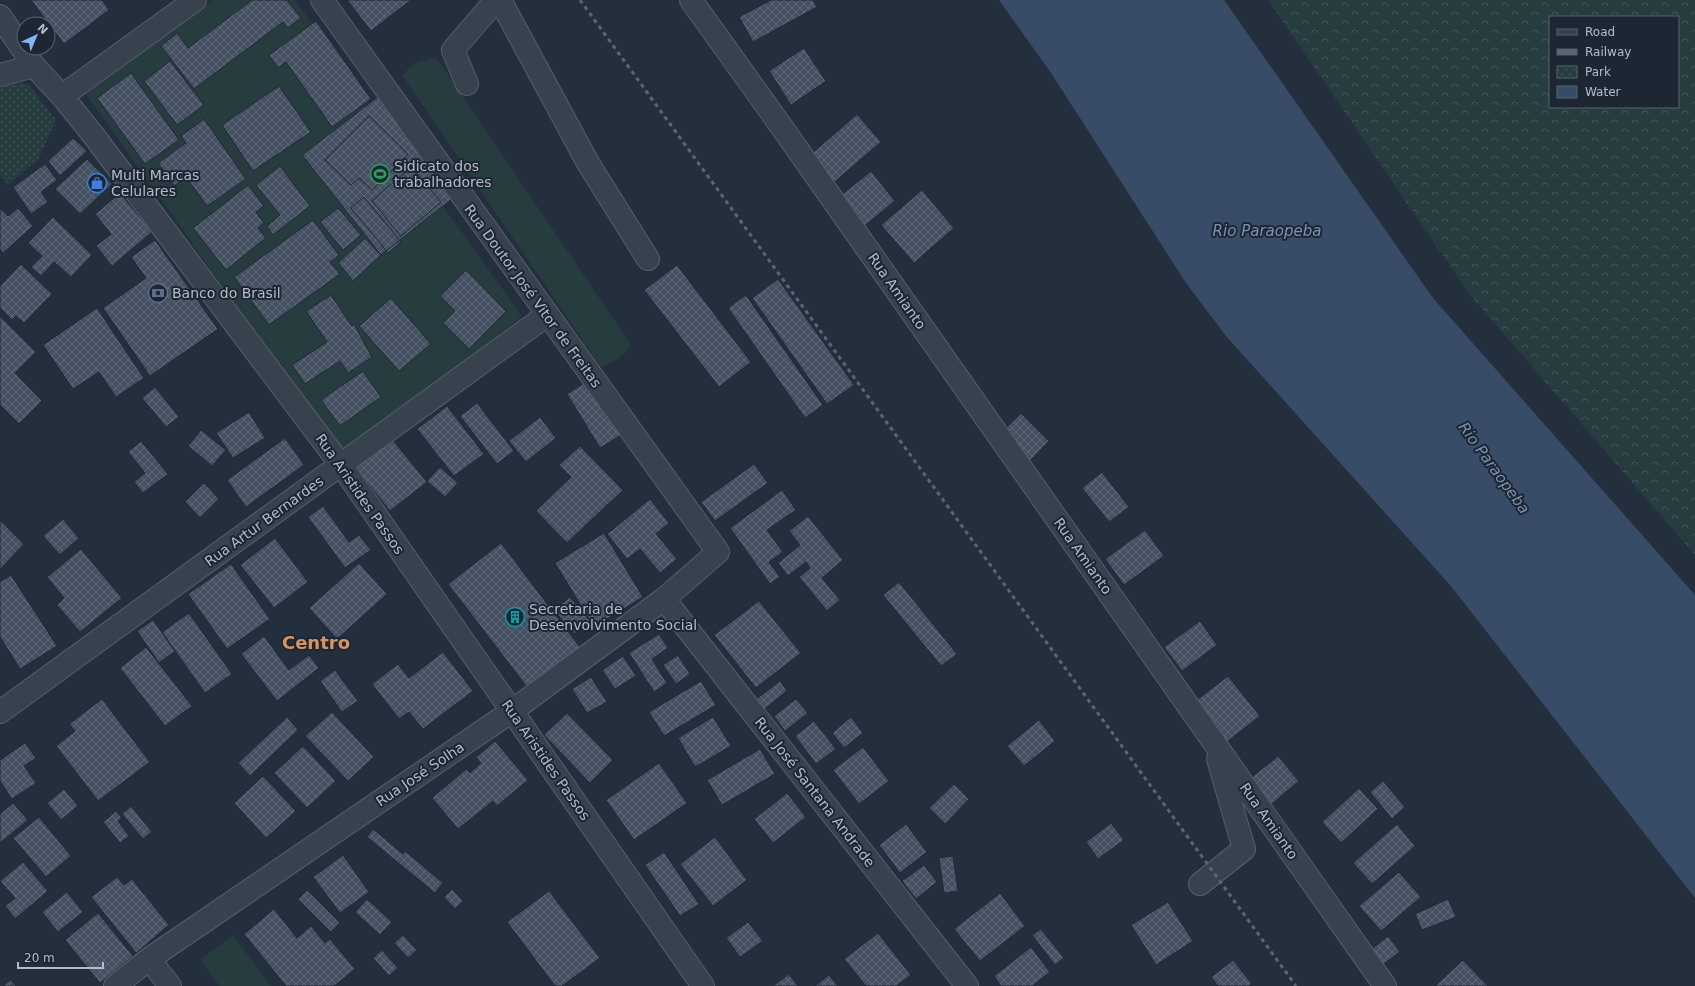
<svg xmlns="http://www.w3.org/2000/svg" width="1695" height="986" font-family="'DejaVu Sans',sans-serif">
<defs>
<pattern id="forest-crowns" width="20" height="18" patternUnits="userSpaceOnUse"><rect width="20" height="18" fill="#263c3f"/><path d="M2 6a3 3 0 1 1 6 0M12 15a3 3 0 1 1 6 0" fill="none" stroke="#435659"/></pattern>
<pattern id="park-dots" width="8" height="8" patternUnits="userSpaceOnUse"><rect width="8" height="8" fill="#263c3f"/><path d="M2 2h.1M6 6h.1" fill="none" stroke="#435659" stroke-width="1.8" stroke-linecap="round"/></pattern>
<pattern id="building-cross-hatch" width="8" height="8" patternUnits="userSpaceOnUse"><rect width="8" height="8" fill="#455162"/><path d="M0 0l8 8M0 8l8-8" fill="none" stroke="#5d6877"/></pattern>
</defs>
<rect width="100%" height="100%" fill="#242f3e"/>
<path fill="#263c3f" d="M213,0h82l227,316 -177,142 -259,-364z
M436,57l195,288 -11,13 -19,9 -199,-292 13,-12z
M233,935l38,51h-51l-20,-26z"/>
<path fill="url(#forest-crowns)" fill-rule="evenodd" d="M1268,0h427v555l-225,-260zM1550,17h128v90h-128z"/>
<path fill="url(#park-dots)" d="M13,82l16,3 27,35 -17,38 -31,27 -8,-10v-92z"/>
<path fill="#394c67" d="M999,0h225l209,298 262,297v303l-245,-313 -224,-249 -40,-53 -135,-210z"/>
<path fill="url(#building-cross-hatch)" stroke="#1f2835" d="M31,0h71l7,10 -45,34z
M252,0h35l14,18 -13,10 -5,-6 -89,67 -33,-43 16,-13 11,15z
M347,0h64l-40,31z
M771,0h42l4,7 -64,35 -14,-25z
M316,21l55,78 -39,28 -46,-65 -8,6 -9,-13z
M804,48l22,33 -35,24 -22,-34z
M170,61l34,44 -27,20 -33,-44z
M131,73l48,67 -34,24 -48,-66z
M279,86l32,46 -58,39 -31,-46z
M383,93l75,101 -77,61 -79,-100z
M857,114l24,28 -49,42 -24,-27z
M369,116l39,38 -36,36 -13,-12 -8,7 -26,-25z
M204,119l42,60 -39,27 -21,-29 -12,9 -16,-23 28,-20 -5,-7z
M73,138l14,13 -27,25 -12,-15z
M87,159l25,25 -32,30 -25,-25z
M45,164l12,16 -16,12 7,10 -17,12 -18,-27z
M280,166l30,40 -37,29 -6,-9 13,-11 -24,-30z
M411,167l30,35 -40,34 -29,-35z
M871,171l24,30 -32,26 -24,-30z
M248,185l16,21 -8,6 8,11 -6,5 8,10 -40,32 -33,-42z
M922,190l32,38 -40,35 -33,-38z
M120,193l32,39 -40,34 -16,-20 15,-12 -16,-20z
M364,197l37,45 -13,11 -37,-45z
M0,208l8,8 10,-8 15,18 -30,27 -3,-4z
M338,208l23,27 -18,15 -23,-28z
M53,217l39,38 -21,22 -17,-15 -13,14 -10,-9 11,-11 -14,-13z
M313,220l26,35 -9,7 10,12 -71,51 -35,-48z
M365,238l16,17 -28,26 -15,-18z
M155,240l63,89 -68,47 -47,-68 43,-30 -15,-21z
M21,264l31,30 -28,29 -8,-7 -4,4 -12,-12v-22z
M677,265l74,97 -32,25 -75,-97z
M466,270l40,41 -37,38 -26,-26 12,-12 -15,-15z
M778,279l76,106 -27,19 -75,-106z
M331,295l21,31 2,-2 18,33 -24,16 -8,-12 -35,23 -13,-19 35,-23 -21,-31z
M746,295l77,110 -18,13 -77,-110z
M391,298l40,46 -32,27 -40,-45z
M97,308l47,70 -28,19 -17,-25 -26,17 -30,-44z
M0,316l36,36 -21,21 27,28 -23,23 -19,-19z
M363,371l18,26 -41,29 -19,-26z
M589,380l34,54 -23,14 -33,-54z
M155,387l24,30 -13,10 -24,-29z
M477,403l37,48 -17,13 -37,-48z
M447,406l37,48 -30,22 -37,-47z
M249,412l16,26 -32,20 -17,-25z
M1021,413l28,28 -20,21 -29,-28z
M540,417l16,21 -30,24 -17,-21z
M201,430l25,20 -14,16 -24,-20z
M285,438l19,27 -58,42 -19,-27z
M392,439l35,43 -37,29 -35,-44z
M141,441l27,33 -25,19 -9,-11 11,-9 -17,-21z
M580,446l43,44 -56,53 -31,-32 35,-34 -12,-12z
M754,464l14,19 -53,38 -14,-19z
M440,467l18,16 -13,14 -18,-16z
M1102,472l27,35 -20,15 -27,-34z
M204,483l15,16 -19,19 -15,-16z
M782,490l14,20 -29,20 16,22 -14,10 11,15 -10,7 -40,-56z
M650,499l19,24 -13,11 21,25 -17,14 -20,-24 -13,10 -20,-25z
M323,506l26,36 10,-7 12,15 -26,18 -37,-51z
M808,516l35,44 -21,18 18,22 -13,11 -28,-34 11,-9 -4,-6 -18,14 -10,-13 22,-18 -11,-14z
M63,519l16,19 -19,17 -17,-19z
M0,520l24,24 -24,25z
M1145,530l19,26 -40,29 -19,-26z
M604,533l39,64 -49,30 -39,-64z
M275,538l33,44 -34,26 -34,-43z
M501,543l82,108 -53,40 -82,-107z
M81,549l41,49 -42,34 -23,-27 7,-7 -17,-21z
M359,563l28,31 -50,45 -28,-31z
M231,564l39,55 -43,30 -39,-55z
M11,575l46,71 -37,23 -20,-32v-55z
M899,582l58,72 -16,12 -58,-71z
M570,597l20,24 -16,13 -20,-24z
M759,601l42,52 -45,35 -42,-53z
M189,613l43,61 -27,19 -43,-61z
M153,620l22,31 -16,12 -22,-32z
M1200,621l17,24 -35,26 -18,-24z
M659,634l9,14 -16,11 15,24 -13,9 -25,-39z
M264,636l25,34 20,-15 10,13 -42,33 -36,-47z
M146,647l46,59 -27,20 -45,-58z
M443,652l30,39 -50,38 -14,-17 -10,7 -27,-35 26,-20 11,14z
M678,655l12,19 -14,10 -13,-19z
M623,656l13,20 -21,13 -13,-19z
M335,670l23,31 -16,11 -22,-31z
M1228,676l32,40 -36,28 -31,-41z
M591,677l16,25 -20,11 -15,-24z
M701,681l15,24 -52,31 -15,-24z
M780,681l7,10 -24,19 -8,-10z
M102,699l48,63 -52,39 -42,-55 19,-15 -6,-7z
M796,699l12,14 -23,18 -11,-15z
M332,712l42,45 -26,24 -43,-45z
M567,713l46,47 -23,23 -46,-48z
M287,717l11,13 -48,46 -12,-13z
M713,717l18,29 -36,21 -17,-29z
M851,717l12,16 -19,15 -12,-15z
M1039,720l16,21 -31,25 -17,-20z
M814,721l22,28 -20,15 -21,-28z
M495,741l33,39 -31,26 -4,-5 -35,28 -26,-31 34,-29 4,4 11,-10 -5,-6z
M25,743l11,15 -12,8 12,17 -24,16 -12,-18v-21z
M303,746l33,35 -29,27 -33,-35z
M863,747l26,34 -30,23 -26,-34z
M760,749l15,25 -53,31 -15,-25z
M1278,756l21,25 -32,27 -21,-26z
M659,763l28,40 -53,37 -28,-40z
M263,776l33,35 -30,27 -32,-35z
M1383,781l22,26 -13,12 -22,-27z
M954,784l15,15 -24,25 -16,-16z
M1359,788l19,21 -37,34 -19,-21z
M64,789l14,17 -17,14 -14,-17z
M787,793l19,24 -33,26 -19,-24z
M13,803l15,17 -28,23v-29z
M131,806l21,26 -9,7 -21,-25z
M116,811l6,7 -4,3 11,15 -9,7 -17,-21z
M39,817l32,39 -25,21 -33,-39z
M1111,823l13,17 -26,19 -12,-17z
M906,824l21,28 -27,21 -21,-28z
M1397,824l18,22 -43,38 -19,-21z
M373,829l30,25 2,-3 38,32 -8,10 -68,-56z
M715,837l32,43 -34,26 -33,-42z
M664,852l35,52 -19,12 -35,-51z
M343,855l26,37 -29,21 -27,-36z
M953,856l5,35 -14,2 -5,-35z
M23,862l25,29 -33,28 -10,-13 10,-8 -15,-17z
M924,865l13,17 -21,17 -14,-18z
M1399,872l22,25 -40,34 -22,-25z
M117,877l7,8 8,-6 37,46 -33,28 -45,-56z
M452,889l11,12 -8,8 -11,-12z
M307,890l33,33 -9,9 -33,-33z
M549,891l51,67 -38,28h-7l-48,-64z
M67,892l16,20 -25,20 -16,-20z
M1000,893l25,33 -45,35 -26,-32z
M367,899l25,23 -12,13 -25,-23z
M1448,899l8,18 -34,13 -7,-16z
M1168,902l25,39 -37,24 -25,-40z
M274,909l23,29 14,-12 14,17 5,-4 25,30 -21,17h-48l-42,-52z
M98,913l35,43 -33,27 -35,-43z
M748,922l15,19 -23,16 -14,-19z
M1041,929l23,29 -9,7 -23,-30z
M878,933l33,42 -15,11h-30l-22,-27z
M403,935l14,15 -9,8 -14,-15z
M1388,936l12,16 -19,14 -12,-15z
M1031,947l19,25 -18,14h-31l-7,-10z
M382,950l16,18 -9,8 -16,-18z
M1233,960l19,24 -4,2h-30l-7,-9z
M1463,960l25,26h-53z
M789,974l9,12h-25z
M829,975l9,11h-23z
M11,980l5,6h-13z"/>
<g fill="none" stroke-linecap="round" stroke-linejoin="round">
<g stroke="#565f6c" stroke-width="24">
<path id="minor" d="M500,0l88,163 60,96
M691,0l90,126 604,860
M0,16l34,50 28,30 32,40 247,329 362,521
M0,75l34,-9
M467,84l-14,-34 43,-50
M62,96l133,-96
M664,599l303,387
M0,712l547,-397
M1200,884l44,-35 -26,-90
M149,959l21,27
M115,986l34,-27 363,-248 152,-112 54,-47 -396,-552"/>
</g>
<use href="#minor" stroke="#38414e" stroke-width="22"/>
<path stroke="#5a6575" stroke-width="3" stroke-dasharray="4 4" stroke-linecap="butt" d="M580,0l716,986"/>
</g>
<defs>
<g id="stadium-ring" transform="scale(1)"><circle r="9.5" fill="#1d2633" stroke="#2e9e5b" stroke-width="1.5"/><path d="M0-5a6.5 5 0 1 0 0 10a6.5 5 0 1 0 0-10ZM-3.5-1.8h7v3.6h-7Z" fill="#2e9e5b"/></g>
<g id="shop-ring" transform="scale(1)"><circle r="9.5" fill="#1d2633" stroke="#3f7fe0" stroke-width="1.5"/><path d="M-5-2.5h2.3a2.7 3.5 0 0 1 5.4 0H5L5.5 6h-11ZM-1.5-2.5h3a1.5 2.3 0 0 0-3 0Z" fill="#3f7fe0"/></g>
<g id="bank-ring" transform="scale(1)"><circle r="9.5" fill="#1d2633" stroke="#5c6f8a" stroke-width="1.5"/><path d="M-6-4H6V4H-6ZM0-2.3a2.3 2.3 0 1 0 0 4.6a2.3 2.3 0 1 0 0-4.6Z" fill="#5c6f8a"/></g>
<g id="building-ring" transform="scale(1)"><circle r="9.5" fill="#1d2633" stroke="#0f9aa8" stroke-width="1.5"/><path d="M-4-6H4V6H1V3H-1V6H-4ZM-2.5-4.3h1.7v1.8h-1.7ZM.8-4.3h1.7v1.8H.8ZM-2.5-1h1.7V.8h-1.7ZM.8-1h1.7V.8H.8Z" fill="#0f9aa8"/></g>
</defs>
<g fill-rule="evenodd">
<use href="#stadium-ring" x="380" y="174"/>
<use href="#shop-ring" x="97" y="183"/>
<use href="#bank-ring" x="158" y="293"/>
<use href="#building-ring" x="515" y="617"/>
</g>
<g text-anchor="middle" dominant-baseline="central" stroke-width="4" stroke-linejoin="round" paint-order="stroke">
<g font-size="14" fill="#b4bcc9" stroke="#1d2633" text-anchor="start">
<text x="394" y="166">Sidicato dos<tspan x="394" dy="16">trabalhadores</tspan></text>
<text x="111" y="175">Multi Marcas<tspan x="111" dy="16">Celulares</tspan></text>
<text x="172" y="293">Banco do Brasil</text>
<text x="529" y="609">Secretaria de<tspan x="529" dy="16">Desenvolvimento Social</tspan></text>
</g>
<g font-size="14" fill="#b4bcc9" stroke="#1d2633">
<text transform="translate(897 291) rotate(55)">Rua Amianto</text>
<text transform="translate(533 296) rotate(54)">Rua Doutor José Vitor de Freitas</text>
<text transform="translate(360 494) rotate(55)">Rua Aristides Passos</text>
<text transform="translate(264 521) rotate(-36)">Rua Artur Bernardes</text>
<text transform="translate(1083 556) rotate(55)">Rua Amianto</text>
<text transform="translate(546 760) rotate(55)">Rua Aristides Passos</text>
<text transform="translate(420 774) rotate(-34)">Rua José Solha</text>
<text transform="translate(815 792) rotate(52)">Rua José Santana Andrade</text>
<text transform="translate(1269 821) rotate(55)">Rua Amianto</text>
</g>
<g font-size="15" font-style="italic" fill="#7c92b1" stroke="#1d2633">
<text x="1267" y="231">Rio Paraopeba</text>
<text transform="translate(1494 468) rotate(54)">Rio Paraopeba</text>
</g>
<g font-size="18" font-weight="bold" fill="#d59563" stroke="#1d2633">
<text x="316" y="642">Centro</text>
</g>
</g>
<rect x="1549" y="16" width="130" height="92" fill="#1d2633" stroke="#59626f"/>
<rect x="1557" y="29" width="20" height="6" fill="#38414e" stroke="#59626f"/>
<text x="1585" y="36" font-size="12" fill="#b4bcc9">Road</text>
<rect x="1557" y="49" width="20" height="6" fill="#5a6575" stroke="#59626f"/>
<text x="1585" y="56" font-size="12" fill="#b4bcc9">Railway</text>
<rect x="1557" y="66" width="20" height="12" fill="url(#park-dots)" stroke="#59626f"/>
<text x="1585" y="76" font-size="12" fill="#b4bcc9">Park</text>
<rect x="1557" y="86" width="20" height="12" fill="#394c67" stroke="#59626f"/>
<text x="1585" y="96" font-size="12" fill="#b4bcc9">Water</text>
<g transform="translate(36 36) rotate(44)"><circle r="19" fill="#1d2633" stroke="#59626f"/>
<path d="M0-3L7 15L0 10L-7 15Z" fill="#8ab4f8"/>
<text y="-6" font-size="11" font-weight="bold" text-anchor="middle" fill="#b4bcc9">N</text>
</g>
<path d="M18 962v6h85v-6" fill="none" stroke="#b4bcc9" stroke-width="2"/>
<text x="24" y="962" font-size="12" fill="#b4bcc9" stroke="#1d2633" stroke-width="3" paint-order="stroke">20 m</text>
</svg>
